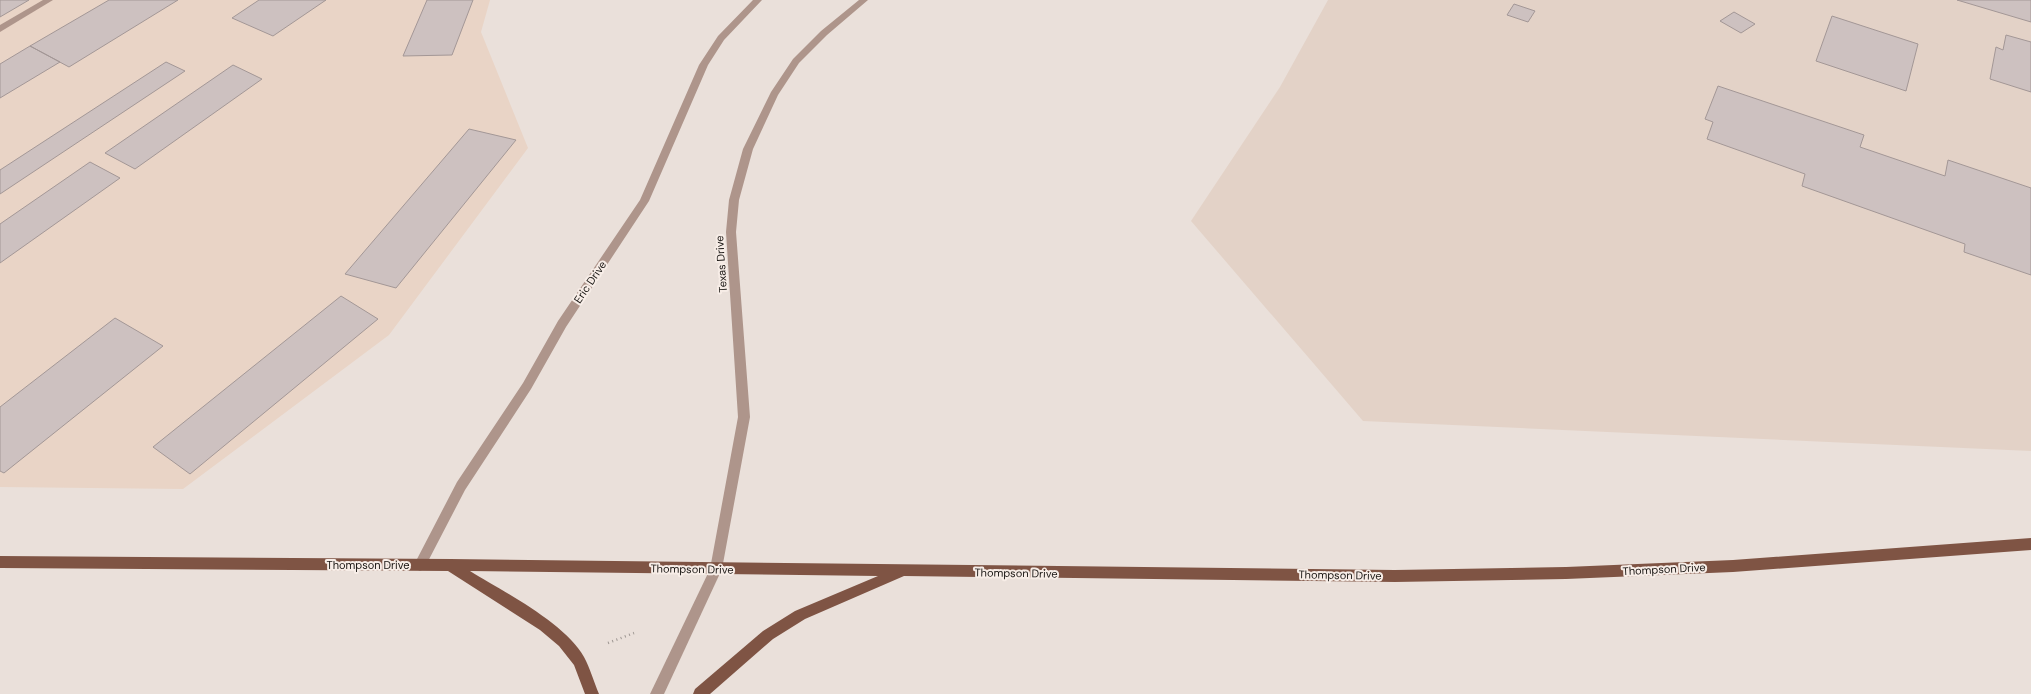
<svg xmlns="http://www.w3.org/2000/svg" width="2031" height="694" font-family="'DM Sans',sans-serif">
<rect width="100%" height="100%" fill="#eae0da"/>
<path fill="#e9d4c6" d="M0,0h490l-9,32 47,116 -139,187 -206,154 -183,-2z"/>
<path fill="#e3d2c7" d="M1328,0h703v451l-668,-30 -172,-200 89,-134z"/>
<path fill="#cdc1c0" stroke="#a39796" d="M0,0h29l-29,17z
M109,0h69l-109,67 -39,-21z
M259,0h67l-53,36 -41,-18z
M427,0h46l-21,55 -49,1z
M1957,0h74v22z
M1514,4l21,7 -7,11 -21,-7z
M1734,12l21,12 -14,9 -21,-12z
M1832,16l86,28 -12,47 -90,-30z
M2006,35l25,7v50l-41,-13 6,-32 7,3z
M30,46l30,16 -60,36v-34z
M166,62l19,9 -185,123v-24z
M233,65l29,14 -127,90 -30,-16z
M1718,86l146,49 -4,12 85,29 3,-16 83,28v87l-67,-23 1,-8 -163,-58 3,-12 -98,-35 6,-17 -8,-3z
M469,129l47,11 -120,148 -51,-14z
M90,162l30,16 -120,85v-39z
M341,296l37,23 -188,155 -37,-27z
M115,318l48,28 -159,127 -4,-2v-64z"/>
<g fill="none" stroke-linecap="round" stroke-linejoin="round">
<path stroke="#9d9691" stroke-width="2.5" stroke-dasharray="1 3.5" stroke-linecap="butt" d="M608,643l26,-10"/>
<path fill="#ae958b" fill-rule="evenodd" d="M43,0h10l-53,32v-7z"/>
<path fill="#ae958b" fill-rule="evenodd" d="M753,0h9l-38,40 -16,25 -59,136 -83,126 -35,62 -66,101 -41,79 -4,2 -4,-2 -2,-4 2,-4 41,-79 66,-99 35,-62 82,-121 59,-135 19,-29z
M859,0h9l-41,35 -28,28 -21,32 -25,54 -14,51 -3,32 14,185 -28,152 -2,4 -4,2 -4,-2 -2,-4 28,-152 -12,-185 3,-32 14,-51 28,-57 22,-33 28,-28z"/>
<path fill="#ae958b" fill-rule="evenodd" d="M716,563l4,2 2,4 -58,125h-14l62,-129z"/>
<path fill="#7f5444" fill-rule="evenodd" d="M2031,538v12l-298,22 -167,7 -171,3 -491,-6 -99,43 -32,20 -63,55h-17l2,-5 68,-58 32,-20 83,-35 -408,-5c34,21 95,52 114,86 6,11 10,25 15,37h-14l-11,-29 -15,-19 -19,-16 -92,-59 -448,-3v-12l450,3 945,11 171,-3 167,-7z"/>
</g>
<g text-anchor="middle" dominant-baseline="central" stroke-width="4" stroke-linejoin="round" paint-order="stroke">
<g font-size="11" fill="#161310" stroke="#f7ede7">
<text transform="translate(721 264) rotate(-94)">Texas Drive</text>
<text transform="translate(590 282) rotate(-56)">Eric Drive</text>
<text x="368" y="565">Thompson Drive</text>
<text transform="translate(692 569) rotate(1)">Thompson Drive</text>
<text transform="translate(1664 569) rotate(-3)">Thompson Drive</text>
<text transform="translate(1016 573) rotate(1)">Thompson Drive</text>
<text transform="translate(1340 575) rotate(1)">Thompson Drive</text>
</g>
</g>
</svg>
